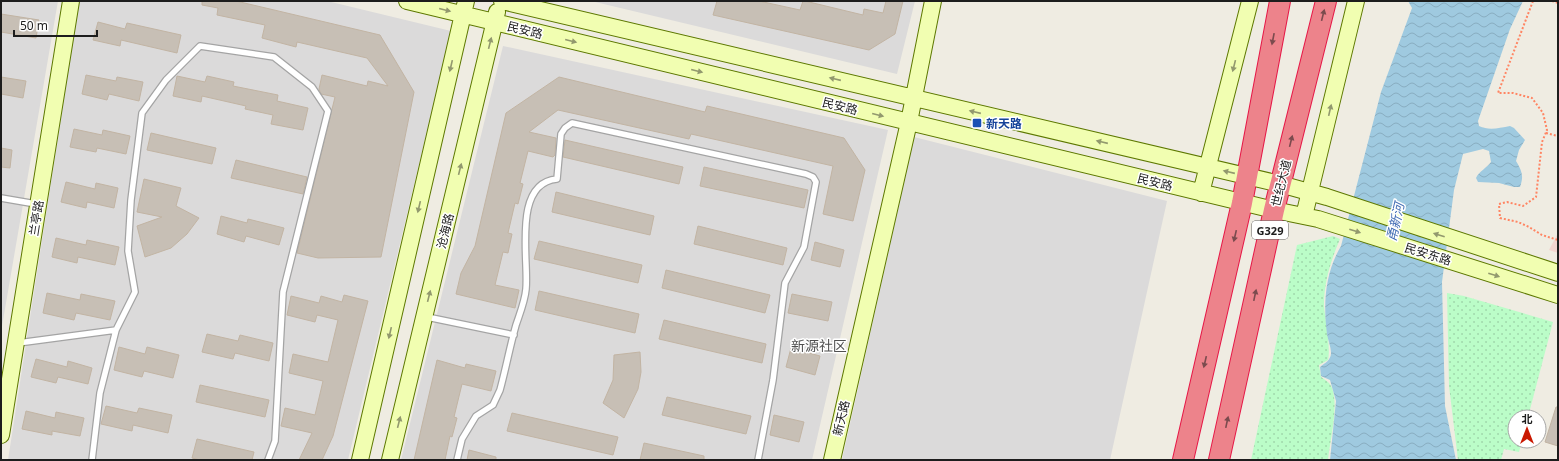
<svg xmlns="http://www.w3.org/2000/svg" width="1559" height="461" font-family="'Noto Sans','Noto Sans SC',sans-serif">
<defs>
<pattern id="park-dots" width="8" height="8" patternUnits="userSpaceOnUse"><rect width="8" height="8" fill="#bbfdc8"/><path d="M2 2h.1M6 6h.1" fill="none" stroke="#a0d8ab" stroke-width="1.8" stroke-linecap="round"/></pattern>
<pattern id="water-waves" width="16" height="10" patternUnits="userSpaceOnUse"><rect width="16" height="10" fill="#9fcae0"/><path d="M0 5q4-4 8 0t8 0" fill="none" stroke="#88adc0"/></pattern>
</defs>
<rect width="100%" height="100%" fill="#efece2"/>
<path fill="#dbdada" d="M1,1h57l-57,331z
M79,1h248l124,30 -103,429h-340z
M591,1h324l-18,73z
M503,46l385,84 -76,330h-411z
M914,137l253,64 -57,259h-268z"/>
<path fill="#f2d5d0" d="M1558,233v20l-9,-3z"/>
<path fill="url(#park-dots)" d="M1333,236l7,3c-9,21 -16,43 -16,66 1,14 7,44 4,55l-9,5 2,12c4,3 9,5 11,11 7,17 -2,53 -4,72h-77l46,-215z
M1447,293l17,3 89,26 -25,95h-13v24h7l-3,11 -15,-3 -3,11h-43l-9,-74z"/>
<path fill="url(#water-waves)" d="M1408,1h115l-13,28 -32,92 1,5c10,5 20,2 31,0l4,2 11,12 -6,10 -3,11c6,10 8,15 4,26h-6l-15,-4 -21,-1 -2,-4c3,-7 11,-10 15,-16l-2,-11 -6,-2 -20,5 -9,36 -12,92 3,124 11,54h-126l6,-59 -6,-21 -9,-4 -1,-9c5,-4 11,-7 11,-14 0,-6 -3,-13 -4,-19 -4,-31 -2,-61 14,-88l40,-154 31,-84z"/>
<path fill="#c7bfb5" stroke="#c2b4a3" d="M202,1h34l144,34 34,57 -33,165 -63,1 -21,-5 38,-156 -14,-3 -2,-5 3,-14 45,11 1,-5 20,5 -21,-28 -70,-16 -1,5 -34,-9 3,-13 -48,-10 1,-7 -16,-3z
M717,1h42l41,9 3,-9h2l58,14 1,-6 19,4 3,-12h17l-8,33 -26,16 -156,-35z
M1,14l38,6 -3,18 -35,-6z
M98,22l27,7 2,-6 54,12 -4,18 -56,-13 -1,6 -27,-6z
M86,75l30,6 1,-4 26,5 -4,19 -30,-7 -2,6 -25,-6z
M177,76l28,6 2,-6 27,6 -1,4 45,9 -1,6 31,7 -5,22 -32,-6 2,-9 -28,-6 1,-3 -44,-10 -1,6 -28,-6z
M1,77l25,4 -3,17 -22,-4z
M559,77l146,35 2,-6 137,32 21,32 -12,51 -30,-7 10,-48 -142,-32 -2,5 -131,-29 -29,22 27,6 -1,17 -2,2 -25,-6 -8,32 3,1 -5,20 -3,-1 -7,30 4,1 -4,19 -5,-1 -8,33 24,5 -4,18 -59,-14 5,-21 14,-27 31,-133z
M74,129l28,6 1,-5 27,6 -4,18 -29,-6 -1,4 -26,-5z
M151,133l65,15 -4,16 -65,-14z
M565,140l118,27 -4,17 -116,-27z
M1,148l11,2 -2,18 -9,-1z
M236,160l71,17 -4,17 -72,-16z
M704,167l104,23 -4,18 -104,-22z
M144,179l37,9 -5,18 23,12 -12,16 -16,14 -26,9 -8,-31 25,-9 -25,-5z
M66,182l29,7 1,-6 22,5 -4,20 -27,-6 -1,6 -25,-6z
M556,192l98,24 -4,19 -98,-23z
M221,216l26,7 1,-4 36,9 -5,17 -33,-9 -2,6 -27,-8z
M698,226l89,22 -4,17 -89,-21z
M56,238l30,7 1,-5 32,7 -4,18 -37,-8 -1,6 -25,-6z
M539,241l103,24 -4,18 -104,-24z
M815,242l29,8 -4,17 -29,-7z
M666,270l104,25 -5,18 -103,-25z
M539,291l100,23 -4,19 -100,-23z
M47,293l33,7 1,-6 34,7 -5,19 -34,-7 -2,7 -31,-7z
M792,294l40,8 -4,19 -40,-8z
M344,295l24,6 -35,135 -11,24h-23l13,-27 -31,-7 4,-18 30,7 8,-34 -34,-8 4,-19 35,8 10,-42 -21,-5 -2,7 -28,-7 4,-19 28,7 2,-7 21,6z
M664,320l102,24 -4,19 -103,-24z
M207,334l31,7 2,-6 33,8 -4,18 -34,-8 -2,6 -31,-7z
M119,347l26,7 2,-7 32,8 -6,23 -29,-7 -2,6 -28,-7z
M791,348l29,8 -5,19 -29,-8z
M640,352l1,20 -3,17 -14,29 -21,-15 10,-23 1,-25z
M36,359l31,8 1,-6 24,7 -4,16 -30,-7 -2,6 -25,-6z
M437,360l28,8 1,-4 30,7 -5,20 -29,-7 -8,33 3,1 -5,19 -2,-1 -5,24h-31z
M200,385l69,15 -4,17 -69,-15z
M667,397l84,19 -5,18 -84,-19z
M106,406l31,7 2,-5 33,7 -4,18 -35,-8 -1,6 -31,-7z
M1556,407h2v39l-13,-4z
M26,411l29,7 1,-6 28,6 -4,18 -28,-5v4l-30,-6z
M512,413l106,24 -5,18 -106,-24z
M774,415l30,7 -5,20 -29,-7z
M197,439l57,13 -2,8h-52l-8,-2z
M644,443l60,13v4h-64z
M469,450l27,7v3h-29z"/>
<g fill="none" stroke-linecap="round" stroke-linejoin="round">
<g stroke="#a4a4a4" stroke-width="8">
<path id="lane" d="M1,198l35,6
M427,317l87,18
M18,343l98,-13
M92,460l8,-67 16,-63 19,-38 -7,-41 3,-51 11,-87 24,-33 34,-34 74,11 38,30 16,24 -45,181 -8,149 -7,19
M457,460l5,-21 14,-23 17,-11 7,-15c6,-22 10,-44 16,-65 4,-12 9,-24 10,-36 3,-30 -14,-106 31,-110l4,-45 4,-6 7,-5 234,51 7,3 3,5 -12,65 -19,36 -12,97 -15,80"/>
</g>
<g stroke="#5d7800" stroke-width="18">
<path id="secondary" d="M407,1l867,209 44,9 240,76
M502,1l778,183 47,13 231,76
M1201,193l49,-192
M1304,216l52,-215
M1,435l70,-434
M360,460l106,-459
M390,460l107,-448
M832,460l77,-338 24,-121"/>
</g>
<g stroke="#e61746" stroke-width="22">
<path id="highway" d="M1183,460l59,-257 38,-202
M1219,460l55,-250 52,-209"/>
</g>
<path stroke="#ff8563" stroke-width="2" stroke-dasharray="2 2" stroke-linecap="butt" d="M1533,1l-35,92h15l19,5 11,15 4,17 -5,12 -6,55 -13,9 -16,-4 -8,2 1,14 18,4 11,5 13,8 16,5
M1552,1l6,2
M1546,133l12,3"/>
<use href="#lane" stroke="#fff" stroke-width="5.5"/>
<use href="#secondary" stroke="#f1feb1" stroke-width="16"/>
<use href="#highway" stroke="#ed838b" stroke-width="20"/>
</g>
<defs><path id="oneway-solid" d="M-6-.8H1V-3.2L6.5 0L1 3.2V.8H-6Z"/></defs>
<g fill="#92996e">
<use href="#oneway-solid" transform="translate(445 10) rotate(14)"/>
<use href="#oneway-solid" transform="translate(571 41) rotate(14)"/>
<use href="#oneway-solid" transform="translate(490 43) rotate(-76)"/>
<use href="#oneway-solid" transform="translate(451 66) rotate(103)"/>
<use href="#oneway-solid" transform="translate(1234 66) rotate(104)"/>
<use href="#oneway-solid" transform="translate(697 71) rotate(14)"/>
<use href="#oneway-solid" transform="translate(835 79) rotate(-167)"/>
<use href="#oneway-solid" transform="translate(1330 110) rotate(-77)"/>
<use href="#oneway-solid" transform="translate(975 112) rotate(-167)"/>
<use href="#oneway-solid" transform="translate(878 115) rotate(14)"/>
<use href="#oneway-solid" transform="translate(1102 142) rotate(-167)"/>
<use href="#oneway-solid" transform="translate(460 169) rotate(-76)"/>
<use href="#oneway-solid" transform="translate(1229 172) rotate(-167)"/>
<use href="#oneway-solid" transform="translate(419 207) rotate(103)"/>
<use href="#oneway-solid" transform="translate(1355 231) rotate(18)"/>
<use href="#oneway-solid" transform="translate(1439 235) rotate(-162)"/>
<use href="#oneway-solid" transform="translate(1494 275) rotate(18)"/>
<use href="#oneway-solid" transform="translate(429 296) rotate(-76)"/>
<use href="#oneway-solid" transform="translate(390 333) rotate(103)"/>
<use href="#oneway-solid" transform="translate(399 422) rotate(-76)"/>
</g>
<g fill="#7b4b4e">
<use href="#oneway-solid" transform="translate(1323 15) rotate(-76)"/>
<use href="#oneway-solid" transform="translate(1273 39) rotate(101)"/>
<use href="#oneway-solid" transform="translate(1291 141) rotate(-76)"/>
<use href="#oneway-solid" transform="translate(1235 236) rotate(103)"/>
<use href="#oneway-solid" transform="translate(1255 295) rotate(-78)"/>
<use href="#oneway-solid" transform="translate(1205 362) rotate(103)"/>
<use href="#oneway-solid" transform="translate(1227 422) rotate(-78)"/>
</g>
<rect fill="#1a4fb4" stroke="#fff" stroke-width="1.5" x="972" y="118" width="10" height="10" rx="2"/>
<g text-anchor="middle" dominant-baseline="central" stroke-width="3" stroke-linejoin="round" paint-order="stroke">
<rect fill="#fff" stroke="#616161" stroke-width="1" x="1252" y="221" width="36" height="18" rx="3"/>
<g font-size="11" font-weight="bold" fill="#1d1d1d">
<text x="1270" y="230">G329</text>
</g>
<g font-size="12" fill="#1d1d1d" stroke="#fff">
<text transform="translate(525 30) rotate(14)">民安路</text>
<text transform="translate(840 106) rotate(14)">民安路</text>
<text transform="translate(1155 182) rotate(14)">民安路</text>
<text transform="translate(1281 183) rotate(-76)">世纪大道</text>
<text transform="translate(36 218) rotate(-81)">兰亭路</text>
<text transform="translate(445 231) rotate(-76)">沧海路</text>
<text transform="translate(1428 254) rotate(17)">民安东路</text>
<text transform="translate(841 418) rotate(-77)">新天路</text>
</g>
<g font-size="12" font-weight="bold" fill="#164399" stroke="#fff" text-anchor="start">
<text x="986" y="123">新天路</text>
</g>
<g font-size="13" font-style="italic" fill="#436eb4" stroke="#fff">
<text transform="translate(1395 222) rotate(-77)">甬新河</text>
</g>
<g font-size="14" fill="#505050" stroke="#fff">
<text x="819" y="345">新源社区</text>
</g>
</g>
<rect width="1559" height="461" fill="none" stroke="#1d1d1d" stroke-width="4"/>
<g transform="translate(1527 429)"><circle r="19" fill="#ffffff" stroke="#a5a5a5"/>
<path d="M0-3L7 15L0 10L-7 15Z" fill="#ca1800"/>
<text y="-6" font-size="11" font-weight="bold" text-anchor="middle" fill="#1d1d1d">北</text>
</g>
<path d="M14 30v6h83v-6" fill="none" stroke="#1d1d1d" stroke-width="2"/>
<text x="20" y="30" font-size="12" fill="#1d1d1d" stroke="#ffffff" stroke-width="3" paint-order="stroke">50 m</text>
</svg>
